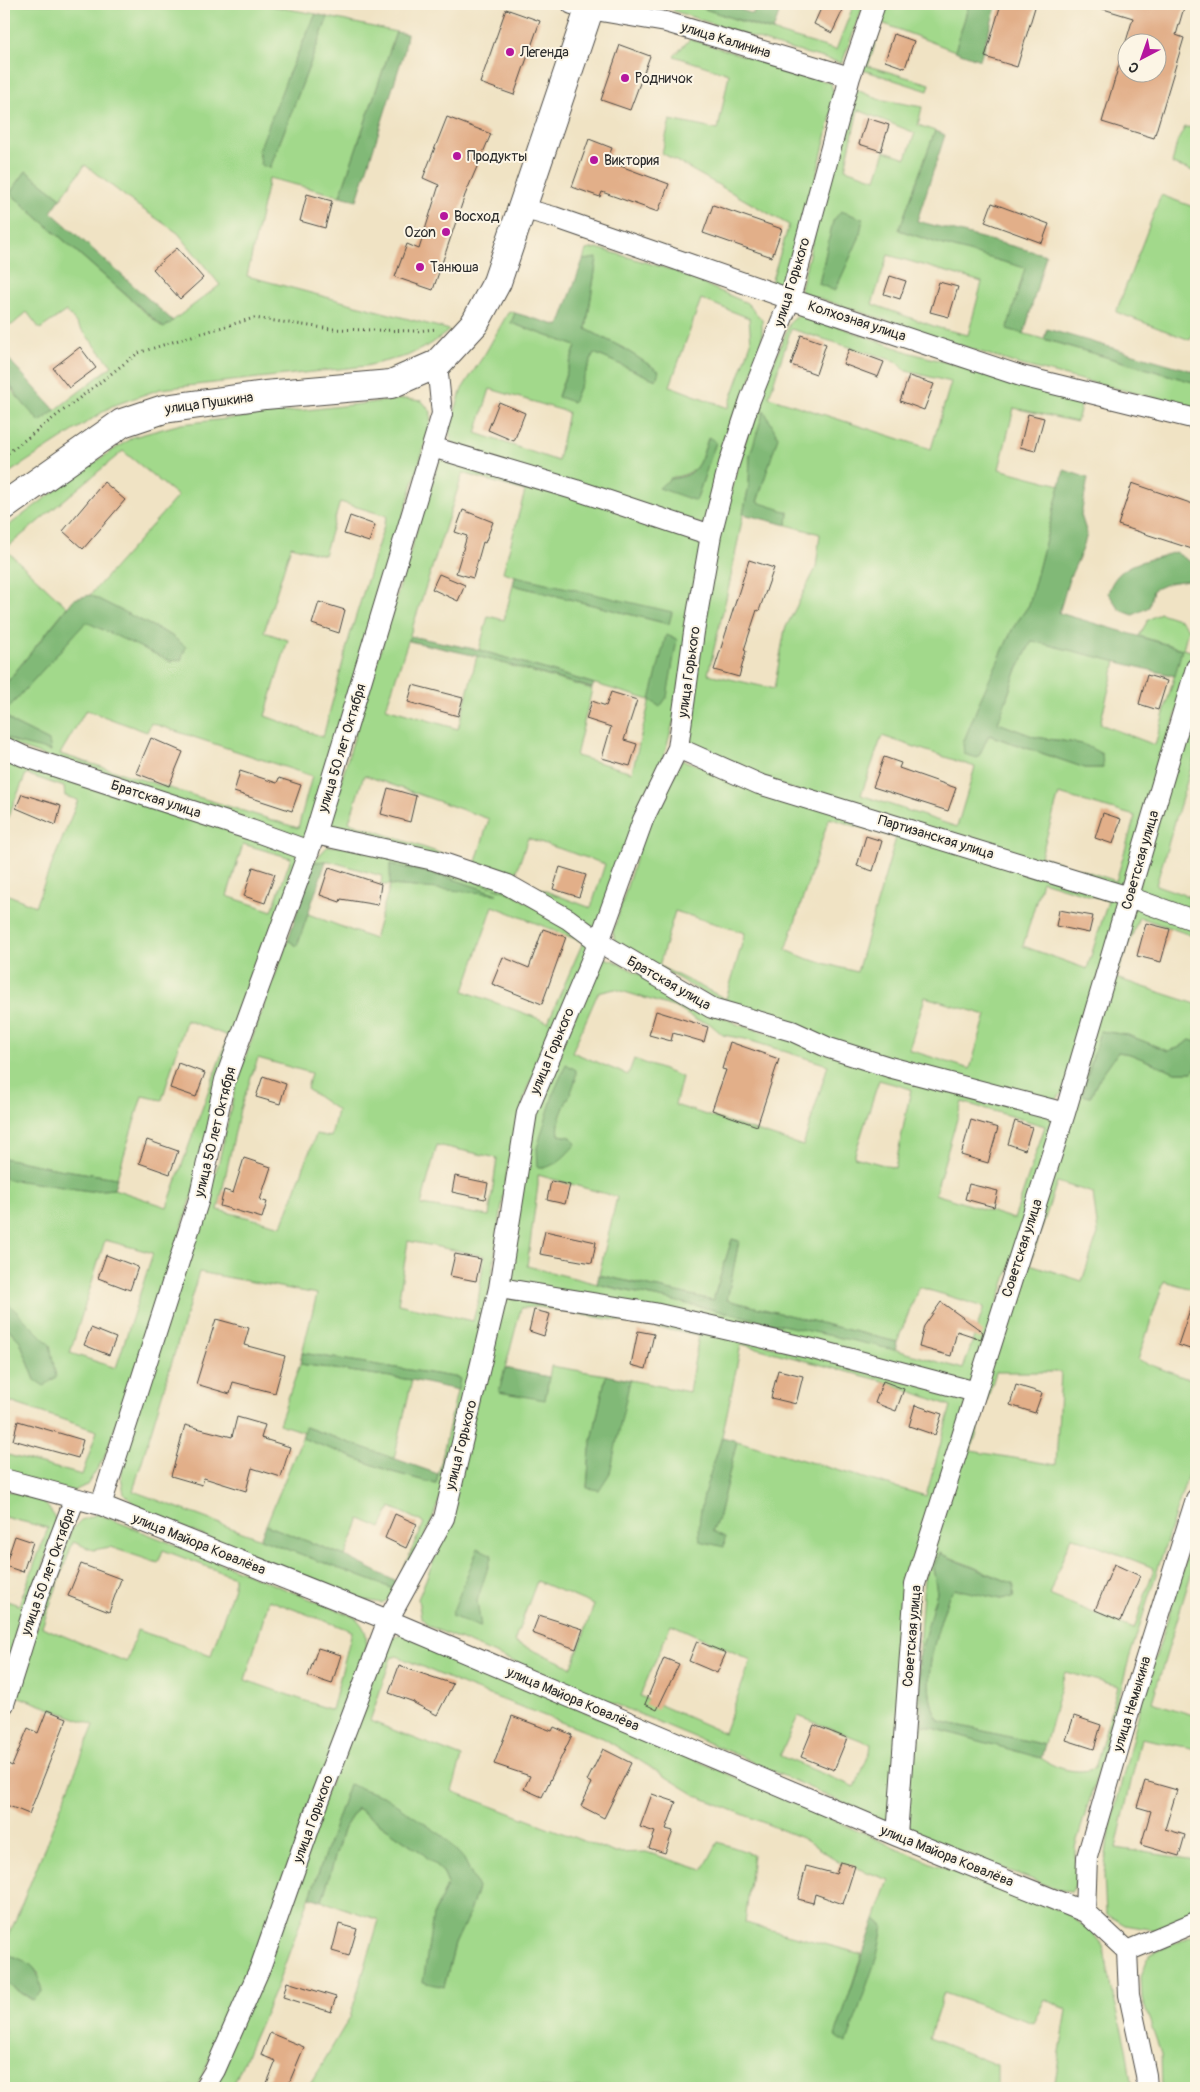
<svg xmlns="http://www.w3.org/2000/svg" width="1200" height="2092" font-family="Pangolin,sans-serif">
<rect width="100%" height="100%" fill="#fcf5e5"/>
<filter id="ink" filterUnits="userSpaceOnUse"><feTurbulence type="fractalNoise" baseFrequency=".02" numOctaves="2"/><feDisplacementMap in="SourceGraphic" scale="10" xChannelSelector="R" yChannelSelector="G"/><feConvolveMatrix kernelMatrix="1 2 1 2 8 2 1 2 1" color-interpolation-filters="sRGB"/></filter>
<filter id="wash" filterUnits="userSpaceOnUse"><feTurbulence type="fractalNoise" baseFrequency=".0096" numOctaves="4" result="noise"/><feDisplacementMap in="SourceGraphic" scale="20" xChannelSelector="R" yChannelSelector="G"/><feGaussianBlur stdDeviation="1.12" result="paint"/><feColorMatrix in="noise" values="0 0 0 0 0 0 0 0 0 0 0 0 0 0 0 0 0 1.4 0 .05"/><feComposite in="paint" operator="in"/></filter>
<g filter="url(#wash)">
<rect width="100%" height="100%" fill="#f0e3c4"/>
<path fill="#a2d98b" stroke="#66825b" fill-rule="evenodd" d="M4,4h255l57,10 -28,61 -18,93 58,-151 68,15 -56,164 -71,-18 -22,98 203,54 -19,14 -24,12 -41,10 -206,23 -48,17 -108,70v-108l9,24 27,30 72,-56 -46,-55 -26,18 -13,-17 -15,13 -8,-3zM85,165l50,39 43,29 42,52 -57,43 -153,-135 16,-22 35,27z
M669,4h21l65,22 81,24 18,-46h10l-22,59 -60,-16 -108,-36z
M880,4h89l-14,47 -73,-28 -14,43 62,18 -2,7 -71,-23z
M690,39l141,44 4,17 -46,188 -18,-5 18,-58 -127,-72 8,-33 48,10 11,-56 -55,-18z
M850,87l28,12 44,8 -4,18 17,6 -36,99 38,13 89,25 -18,61 188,54v25l-179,-44 -217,-72zM858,110l57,23 -9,25 -21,-7 -9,28 -31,-10zM862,219l-3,19 -24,52 -16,-6 14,-63zM888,255l94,27 -14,53 -29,-7 -67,-24z
M1185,127l11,1v44l-24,-8 5,-22z
M1161,195l35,13v115l-6,17 -74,-28z
M597,248l75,22 75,33 15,17v20l-30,101 -28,84 -242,-73 -11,-11 -2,-12 13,-40 24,-37 23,-41 6,2 -4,10 65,23 -18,50 15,6 21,-49 62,27 2,-9 -35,-23 -37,-19 11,-70 -14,1 3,-10zM701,299l48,19 2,25 -23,65 -58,-22zM490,389l78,23 -10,49 -82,-28zM708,438l8,4 -20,59 -26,-23c30,-5 29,-13 38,-40z
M799,315h8l104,38 172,45 -6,24 -63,-14 -15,61 61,16 -31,120 -16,23 -14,31 -21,99 10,-23 97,33h18l-20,-24 -48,-7 -37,-14 18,-51 16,-31 84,20 -16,63 55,21 27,-96 -43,-13 9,-16 12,-7 21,7 7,9 -5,20 11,3 -70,240 -367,-114 -63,-30 -7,-15 29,-190 37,-128 37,-93zM791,329l104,32 11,10 45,11 -20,67 -162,-52zM777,437l-20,66 31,9 -1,13 33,9 -4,34 -31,61 -11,60 -66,-15 21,-88 20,-101 1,-30zM882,736l93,31 -18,60 -96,-32zM1059,794l76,22 -19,65 -75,-25z
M404,399l18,2 9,11 -1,15 -126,418 -300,-103v-6l14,7 31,-2 -34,-17 -11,-11 82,-92 84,40 11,-1 -9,-24 -82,-41 88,-99 -55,-45 -118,98 62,58 -63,79v-157l79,-59 50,-33 48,-13zM340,502l47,14 -37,119 -27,102 -58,-21 23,-76 -24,-8 27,-86 33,9zM86,710l61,22 4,-9 161,53 -14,52 -238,-74z
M441,455l263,82 -26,169 -13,46 -67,178 -28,-17 -244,-82 92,-305zM463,473l62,18 -22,81 12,4 157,37 -4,11 -155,-39 -9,35 -16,-4 -9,34 171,50 -18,72 -56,-16 16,-67 -115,-33 -19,73 -72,-21zM364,775l125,44 -14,46 -126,-43zM528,838l77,26 -14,44 -77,-29z
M1196,686v65l-40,134 40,14v17l-60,-22z
M4,752l299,102 -162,500 -37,104 -17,27 -14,6 -69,-19v-18l78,21 15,-44 -93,-31v-76l16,17 15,39 15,-35 -46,-46v-121l86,13 24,-2 53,18 61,-171 -42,-16 -24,80 -20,-4 -25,82 -59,-9 -54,-11v-265l31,13 43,-106 -13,-4 -1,-9 -38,-13 -22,52zM243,844l48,14 -19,53 -45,-15zM105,1240l48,13 -37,115 -46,-15z
M682,760l439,140 -56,190 -10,11 -12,1 -303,-88 -125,-72 -2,-10 30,-98zM829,818l67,20 -39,134 -49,-13 -22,-9zM1042,881l66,20 -21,68 -64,-23zM675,911l70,22 -19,66 -67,-33zM925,997l61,18 -16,54 -61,-19z
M328,846l26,1 156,45 83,51 -67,148 -19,79 -22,154 -42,167 -21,54 -24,49 -16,9 -24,-4 -218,-89 -16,-16 -3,-18 8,-39 90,-276 18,-81 51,-140 9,6 11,-32 66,25 16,-54h-9l1,-9 -53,-15 -16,1zM390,864l63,15 41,14 -103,-8zM493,906l90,36 -35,80 -84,-31zM258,1058l53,15 -4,16 30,21 -6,27 -15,-3 -34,92 -64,-16 22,-101zM437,1145l60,13 -8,58 -68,-11zM408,1241l76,15 -6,46 -5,19 -75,-17zM199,1272l118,22 -15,59 158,25 -24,106 -44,-12 -90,-34 -36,87 79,31 15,-37 21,9 10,-21 33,16 -30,66 -261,-98z
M1131,905l65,23v9l-57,-20 -23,61 80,26v38l-6,-2 -12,8 -10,3 -40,-16 -28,-4 -10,66 10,-20 18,-25 12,2 45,18h17l4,-5v223l-32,-9 -26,79 58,22v67l-67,210 -28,104 -26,84v38l-3,6 -13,-1 -143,-56 -10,-11 18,-244zM1057,1182l36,11 5,40 -16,48 -52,-17zM996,1372h65l-5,93 -85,-14zM1071,1536l83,32 -20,61 -85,-34zM940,1553l74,31 -1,13 -12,2 -46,-11 -6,7c-12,37 -32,91 -10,126l106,24 20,-73 53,14 -23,82c-17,7 -39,1 -54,-10l-119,-33 10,-118 5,-15 -4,-24z
M601,957l13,4 125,64 320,90 -88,271 -466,-101 25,-167zM615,989l62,19 19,12 13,3 14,12 22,4 83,26 -25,81 -128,-41 7,-28 -48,-18 -6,16 -56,-23 26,-59zM576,1079c-8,18 -20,37 -17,56l12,2 -34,11zM879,1080l32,9 -16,79 -41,-11zM962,1102l83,24 -31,93 -79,-25zM538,1175l79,22 -18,78 114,25 19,-61 7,2 -12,59 170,42 22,-55 65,20 -21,62 -91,-26 -259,-55 -86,-22 11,-81z
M502,1296l151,21 316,78 -46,147 -28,279 -14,-1 -146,-66 -307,-128 -7,-9 -3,-18 22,-54zM538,1307l161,28 -10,57 -59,-12 -31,110 -12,-3 3,-37 16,-75 -55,-9 -6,33 -46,-7 22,-84zM741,1344l142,37 68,25 -25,90 -189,-55 -19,78 -6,12 -11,10c-6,-35 13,-71 21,-105 7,-31 13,-61 19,-92zM537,1581l57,24 -22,62 -58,-25zM481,1583l-4,18 3,26 -28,-11zM671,1624l80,36 -27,73 -84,-37zM798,1716l73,28 -1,8 -15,35 -75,-31z
M300,1364l112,16 -18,79 -88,-32 -2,5 -25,-8z
M4,1490c26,7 43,5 53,34l-53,158v-82l15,5 29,-77 -44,-11z
M98,1514l257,103c15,16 12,21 8,41l-73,217 -93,213h-193v-106l28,18 7,-26 -9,-10 -26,-11v-5l90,-223 -77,-29 -13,36v-11l67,-191 10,-10zM73,1542l20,8 17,-3 48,16 5,-13 71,27v10l-23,68 -74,-25 -10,32 -85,-35zM269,1600l83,31 -20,79 -87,-30z
M1196,1528v30l-44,144 44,14v33l-55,-11 -25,110 80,12v56l-40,14 -31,-5 -19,-11 -2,-39 4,-38 33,-133z
M401,1634l176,74 354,155 133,49 26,18 13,16 12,57 11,44 6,41h-78l13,-78 -22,-11 -12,24 -89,-30 -15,45 68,27v22l8,1h-697l42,-71 29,-97 -57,-19 21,-71 14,-22 64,44 22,20 5,12 -15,31 11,72 11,-43 15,-32 8,-24 -129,-103 -28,81 -43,117 -46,105h-23l178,-448zM397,1656l69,30 137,52 94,58 105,42 38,24 49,18 -14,39 8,7 -36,116 -11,-7 26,-81 -117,-31 8,-69 -35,-12 -15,28 -57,-18 -31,1 -163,-62 10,-34 -92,-36 21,-63z
M1196,1934v154h-34l-1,-35 -19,-54 -1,-23 8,-21z"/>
<path fill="#81b977" stroke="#567251" d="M703,4h19l31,10 3,-10h26l-9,27 -71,-23z
M969,4h28l-17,56 -25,-9z
M316,14l12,3 -58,151 -9,-3 -2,-15 29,-75z
M396,32l11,2 -3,18 -47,148 -17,-4z
M935,131l10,4 -28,86 129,34 -22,79 -17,-5 18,-61 -88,-25 -38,-13z
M26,171l35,27 -10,14 122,109 -9,7 -154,-135z
M841,211l22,8 -4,19 -24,53 -16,-7 14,-63z
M597,258l-11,71 37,19 36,23 -3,9 -62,-27 -21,49 -15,-5 18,-51 -65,-23 4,-10 44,13 24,-66z
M1047,329l149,43v11l-152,-44z
M4,354l51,56 -15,12c-20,-22 -36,-36 -36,-68z
M764,410l14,27 -21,65 31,10 -1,13 -44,-11 6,-29 1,-30z
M709,437l7,5 -20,59 -37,-13c15,-14 13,-7 28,-13 13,-5 17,-26 22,-38z
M1064,470l24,8 -7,37 6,19 -5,17 -13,28 -10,34 123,36 -7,27 -143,-35 -16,31 -18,51 37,14 48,7 19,10 1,14h-18l-96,-33 -11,23 -14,-4 -1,-11 18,-45 32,-70 16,-23z
M1175,552l19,12 1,15 -26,4 -16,7 -4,17 -16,8 -13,-5 -12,-17c10,-32 39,-31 67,-41z
M515,576l157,36 -3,12 -156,-39z
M90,595l82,41 14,11 -5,13 -11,1 -84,-39 -82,91v-27l70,-87z
M666,635l11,4 -10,58 -7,10 -10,-7z
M410,636l69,14 115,34 -2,4 -115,-32 -68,-15z
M4,715l11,9 34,17 2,10 -33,-8 -14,-7z
M326,861l-29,85 -9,-6 25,-78z
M390,864l63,15 44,15 -107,-9z
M1100,1031l28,4 40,16 10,-3 12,-8 6,2v25l-4,5h-17l-45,-18 -12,-2 -18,25 -10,20 -8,-2z
M566,1064l10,6c1,23 -21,41 -17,65l12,2 5,7c-10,11 -22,25 -38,24l-1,-20 17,-56z
M4,1158l54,11 59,9 -3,11 -24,2 -83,-12 -3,-1z
M732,1239l7,2 -12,59 170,42 -2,8 -298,-66 2,-9 114,25z
M4,1299l46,46 6,32 -12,9 -9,-6 -15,-39 -16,-17z
M302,1353l158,25 -2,12 -46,-10 -112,-16z
M505,1368l44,9 -4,23 -46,-8z
M606,1375l24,5 -20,93 -11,17 -12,-2 3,-38z
M305,1427l133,47 -2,10 -44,-12 -90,-34z
M722,1437l15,4 -19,78 -6,12 13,6 -1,10 -24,-6c-5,-32 13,-73 22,-104z
M266,1525l79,31 52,26 -3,7 -134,-50z
M478,1548l14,7 -15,46 4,26 -30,-11z
M940,1553l19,9 55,22 -1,13 -12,2 -46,-10 -6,6c-12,37 -32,91 -10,126l106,24 -4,13 -119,-33 -3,-68 18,-65 -4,-24z
M349,1784l36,13 58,39 21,23 14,29 -8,24 -15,32 -11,43 -21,-5 10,-67 15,-31 -5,-12 -22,-20 -64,-44 -14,22 -21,71 -12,-4z
M875,1919l8,7 -6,30 -30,87 -12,-7z
M4,1953c26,10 33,9 38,39l-9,8 -29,-18z"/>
<g id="blocks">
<path fill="#e2af89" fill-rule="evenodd" d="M823,4h6l14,6 -11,23 -18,-9z
M1001,4h35l-19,63 -32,-10z
M1101,4h84l-9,31 8,3 -30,100 -52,-16 31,-104 -33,-10zM1128,42h30v30h-30z
M506,9l34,12 -26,74 -34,-12z
M894,34l20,7 -9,27 -20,-7z
M620,45l30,11 -20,54 -29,-10z
M447,117l44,17 -26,61 -32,95 -38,-13 12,-33 12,5 20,-64 -16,-7z
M867,118l22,7 -8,26 -22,-7z
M589,139l23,9 -5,13 62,23 -11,28 -56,-20 -2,5 -28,-10z
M307,194l25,7 -7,27 -25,-7z
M992,203l57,21 -7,19 -57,-21z
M713,205l69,24 -10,28 -69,-24z
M177,248l26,30 -23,21 -27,-30z
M890,276l16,5 -6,18 -16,-5z
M939,282l19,5 -9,30 -19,-5z
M801,335l25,9 -10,30 -25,-9z
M80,347l16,21 -27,20 -16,-20z
M849,349l35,13 -6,15 -35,-13z
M909,376l25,8 -10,26 -24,-9z
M499,402l26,11 -11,28 -26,-11z
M1028,414l16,4 -9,33 -15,-4z
M104,482l21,18 -42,49 -20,-18z
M1132,483l64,22v32l-4,12 -74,-24z
M463,510l30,12 -8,21 -2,-1 -10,36 -17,-5 11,-37 -12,-4z
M350,516l25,9 -6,17 -25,-8z
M749,560l25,8 -15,43 -2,-1 -13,40 2,1 -7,26 -25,-7z
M439,574l26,11 -7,16 -26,-12z
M319,602l26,8 -6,23 -27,-9z
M1147,675l20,6 -9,29 -19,-6z
M413,685l50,13 -5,18 -50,-14z
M611,692l26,8 -13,40 13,4 -7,22 -28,-8 9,-31 -25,-8 6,-18 14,5z
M151,738l32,14 -14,34 -33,-13z
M884,757l17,6 -2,5 57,20 -8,23 -75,-24z
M240,771l37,12 2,-5 22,7 -9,26 -58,-19z
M388,788l28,8 -6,26 -29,-8z
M22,794l39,12 -5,19 -40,-17z
M1103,813l18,6 -8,25 -18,-6z
M866,836l16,5 -9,30 -16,-5z
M253,867l22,7 -10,29 -21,-7z
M329,867l52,17 -3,21 -37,-6 -1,3 -20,-7z
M560,867l26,8 -7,22 -26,-8z
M1059,910l34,6 -4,17 -33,-7z
M1146,923l24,6 -9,33 -24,-6z
M543,929l23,8 -24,67 -50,-20 11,-27 26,11z
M656,1011l52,16 -4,15 -31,-9 -2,8 -22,-6z
M730,1042l49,17 -22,67 -45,-16 14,-40 -4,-1z
M178,1063l27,10 -9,24 -26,-9z
M263,1076l23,8 -6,20 -24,-7z
M971,1120l27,8 -10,35 -27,-8z
M1015,1121l17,6 -7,23 -17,-6z
M147,1140l31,11 -8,23 -31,-11z
M244,1158l27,9 -11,33 7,2 -5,16 -42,-12 4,-16 9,3z
M455,1176l33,7 -3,16 -33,-7z
M551,1181l19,4 -5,19 -18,-4z
M969,1184l29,7 -4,16 -29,-8z
M545,1231l51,11 -4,21 -52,-9z
M455,1254l26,5 -5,22 -26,-5z
M106,1255l32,12 -8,23 -32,-12z
M1194,1298l2,1v52l-18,-6z
M941,1302l42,30 -2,7 -24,-8 -6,25 -32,-9 5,-21z
M534,1310l16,4 -6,22 -15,-5z
M216,1319l33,9 -5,17 41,11 -10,37 -42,-11 -3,12 -34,-10z
M91,1328l25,10 -7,17 -25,-10z
M638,1331l16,3 -8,35 -15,-4z
M778,1370l25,6 -7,28 -25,-6z
M883,1381l21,8 -8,22 -21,-8z
M1016,1385l26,8 -7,20 -25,-8z
M915,1405l27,9 -7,21 -26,-9z
M237,1417l28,8 -4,13 29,9 -9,30 -29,-9 -6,23 -42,-13 -2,7 -31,-9 14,-51 47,12z
M18,1421l65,19 -5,18 -65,-18z
M395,1514l22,10 -11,24 -21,-10z
M15,1536l18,6 -10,30 -18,-6z
M81,1564l40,15 -12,33 -41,-16z
M1114,1564l26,12 -19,45 -26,-11z
M539,1615l44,14 -7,20 -44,-16z
M697,1641l29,12 -9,20 -28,-12z
M318,1648l23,7 -9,29 -24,-8z
M664,1658l15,6 -22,46 -12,-6z
M399,1666l54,18 -16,31 -23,-12v-1l-25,-9z
M47,1710l20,8 -38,96 -25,-10v-42l8,4 16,-38 10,5z
M512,1716l40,15 2,-4 18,8 -30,62 -18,-8 6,-13 -36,-12z
M1074,1716l27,9 -7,24 -28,-9z
M814,1725l33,13 -13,32 -33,-13z
M603,1749l28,14 -27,55 -23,-12 11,-23 -5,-2z
M1145,1781l32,9 -12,39 20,6 -6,21 -38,-11 10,-34 -14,-4z
M652,1794l24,8 -10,27 7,2 -8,22 -16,-5 6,-16 -15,-5z
M840,1862l15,4 -12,38 -28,-10 -2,9 -15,-4 8,-33 30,8z
M339,1924l18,5 -8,27 -17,-5z
M287,1982l49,15 -5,15 -48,-15z
M270,2033l34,14 -17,41h-22l11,-27 -15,-6z"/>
</g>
</g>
<g filter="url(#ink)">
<use href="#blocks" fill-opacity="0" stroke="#494742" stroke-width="1"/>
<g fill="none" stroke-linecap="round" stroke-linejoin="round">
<g stroke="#494742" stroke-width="22">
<path id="street" d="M572,4l17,5 77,13 184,55
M521,208l33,9 236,82 231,77 175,43
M432,447l144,43 135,45
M4,747l19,9 228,74 58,21
M678,748l81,36 370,113 67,24
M315,834l119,26 74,25 60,34 31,23 113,66 80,23 37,17 60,19 176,46
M499,1288l155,25 163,37 159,42
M4,1479l97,26 287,115 509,216 188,76 42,39
M101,1505l98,-306 26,-119 90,-246 127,-420 -5,-50
M4,1704l34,-109 37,-97
M897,1836l18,-252 150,-471 131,-445
M1085,1912l2,-55 45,-155 64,-203
M204,2088l11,-18 45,-102 56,-159 72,-189 56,-102 55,-230 28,-176 72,-170 44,-122 35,-72 16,-116 17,-97 18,-71 21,-64 40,-101 60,-222 25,-73
M1147,2088l-1,-13 -17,-80 -2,-44 69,-29"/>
</g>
<g stroke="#494742" stroke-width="30">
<path id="secondary" d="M4,506l118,-83 42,-14 101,-14 126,-11 46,-20 38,-41 22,-41 94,-278"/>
</g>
<path stroke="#494742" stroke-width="3" stroke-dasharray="1 4" stroke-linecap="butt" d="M4,456l134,-103 47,-15 69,-20 77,11 85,2 21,-2"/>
<use href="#street" stroke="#fff" stroke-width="20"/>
<use href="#secondary" stroke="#fff" stroke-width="28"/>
</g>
</g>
<g fill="#b5179e" stroke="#fcf5e5" stroke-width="2">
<circle cx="510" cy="52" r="5"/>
<circle cx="625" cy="78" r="5"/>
<circle cx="457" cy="156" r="5"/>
<circle cx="594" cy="160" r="5"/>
<circle cx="444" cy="216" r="5"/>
<circle cx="446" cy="232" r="5"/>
<circle cx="420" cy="267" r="5"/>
</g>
<g text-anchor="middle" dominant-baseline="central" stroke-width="4" stroke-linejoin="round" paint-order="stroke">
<g font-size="14" fill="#2b2b2b" stroke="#fcf5e5">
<text transform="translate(726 40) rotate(17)">улица Калинина</text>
<text transform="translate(792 282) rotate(-73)">улица Горького</text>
<text transform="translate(857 321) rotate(18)">Колхозная улица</text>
<text transform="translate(209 403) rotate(-8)">улица Пушкина</text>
<text transform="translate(689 672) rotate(-82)">улица Горького</text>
<text transform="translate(342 748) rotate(-73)">улица 50 лет Октября</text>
<text transform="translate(156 799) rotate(18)">Братская улица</text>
<text transform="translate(936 837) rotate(17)">Партизанская улица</text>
<text transform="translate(1140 860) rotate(-74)">Советская улица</text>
<text transform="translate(669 983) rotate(30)">Братская улица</text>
<text transform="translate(552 1051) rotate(-67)">улица Горького</text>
<text transform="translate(215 1132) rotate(-76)">улица 50 лет Октября</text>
<text transform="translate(1022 1248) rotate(-72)">Советская улица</text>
<text transform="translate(461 1445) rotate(-76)">улица Горького</text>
<text transform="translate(199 1544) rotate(22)">улица Майора Ковалёва</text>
<text transform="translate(48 1572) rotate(-70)">улица 50 лет Октября</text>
<text transform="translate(912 1636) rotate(-85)">Советская улица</text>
<text transform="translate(573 1699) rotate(23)">улица Майора Ковалёва</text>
<text transform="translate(1132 1704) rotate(-73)">улица Немыкина</text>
<text transform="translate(313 1819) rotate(-70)">улица Горького</text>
<text transform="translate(947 1856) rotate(22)">улица Майора Ковалёва</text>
</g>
<g font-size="14" fill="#2b2b2b" stroke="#fcf5e5" text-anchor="start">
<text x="520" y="52">Легенда</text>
<text x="635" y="78">Родничок</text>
<text x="467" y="156">Продукты</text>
<text x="604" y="160">Виктория</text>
<text x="454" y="216">Восход</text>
<text x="436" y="232" text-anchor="end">Ozon</text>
<text x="430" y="267">Танюша</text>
</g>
</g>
<rect width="1200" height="2092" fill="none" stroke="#fcf5e5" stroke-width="20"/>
<g transform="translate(1142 58) rotate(221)"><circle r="24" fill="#fcf5e5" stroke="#a8a49b"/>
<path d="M0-4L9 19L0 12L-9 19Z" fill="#b5179e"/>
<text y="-8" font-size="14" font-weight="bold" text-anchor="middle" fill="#2b2b2b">С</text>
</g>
</svg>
